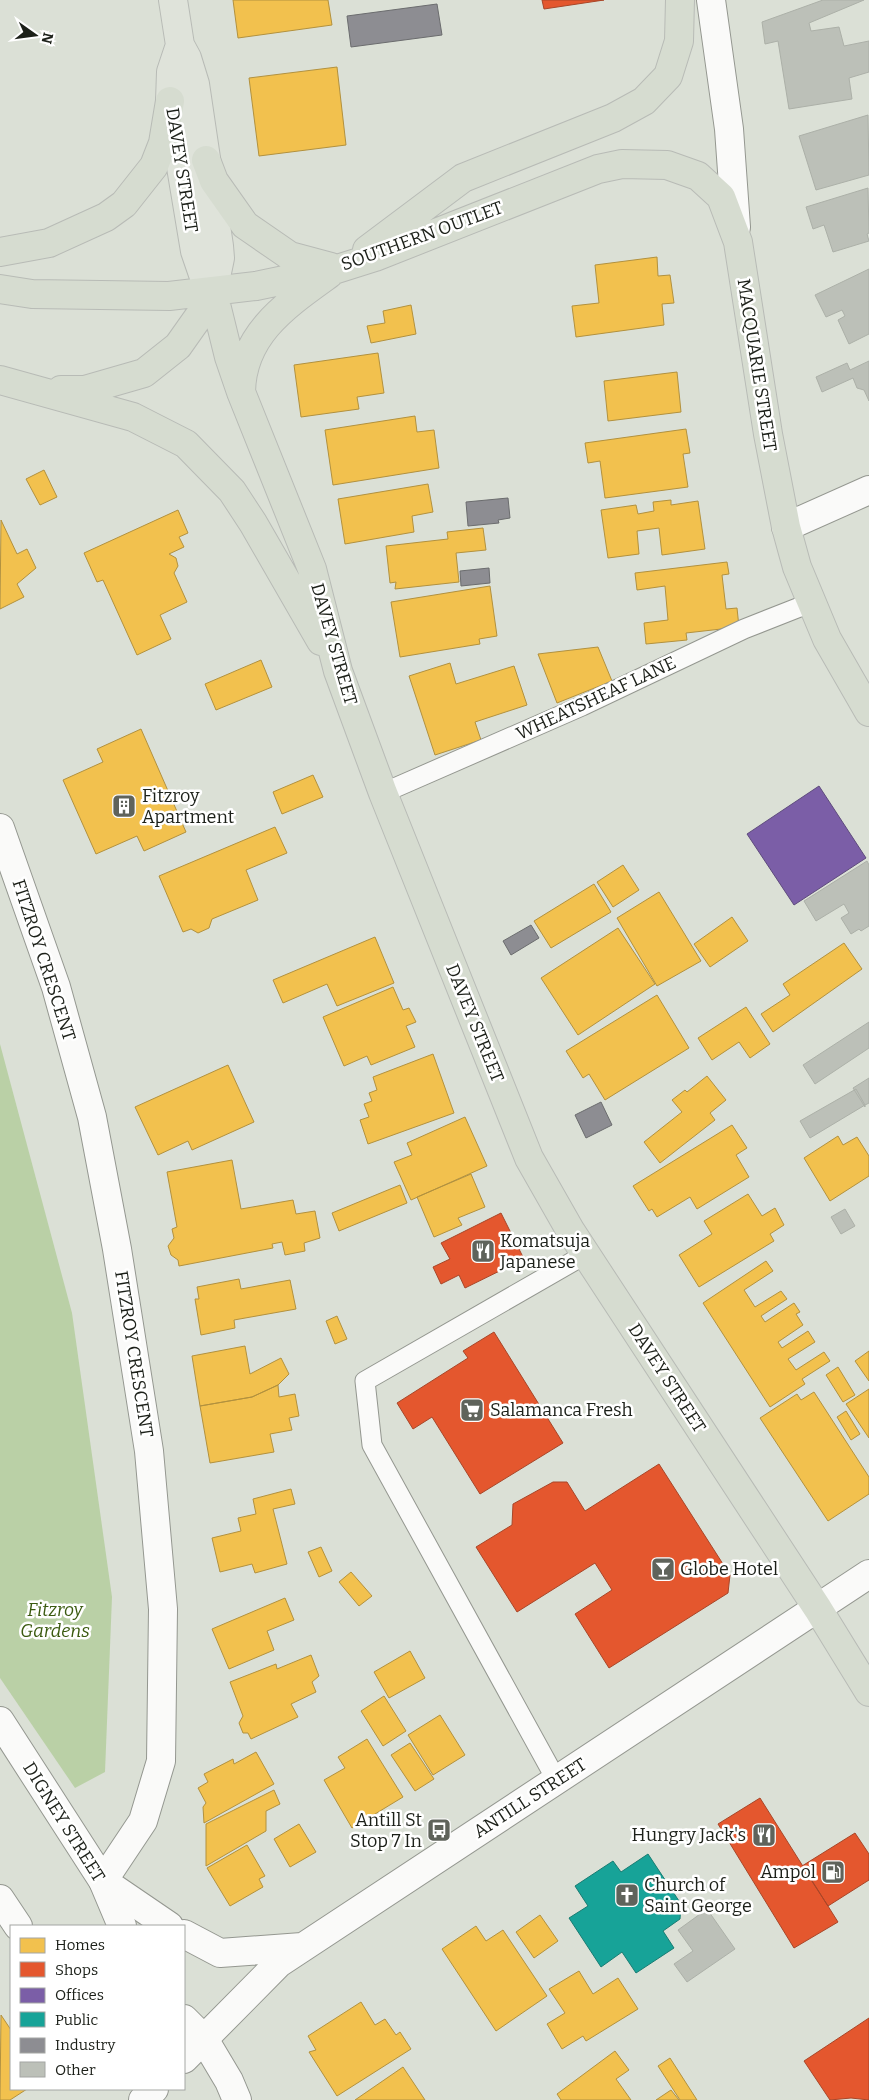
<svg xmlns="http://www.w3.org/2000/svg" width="869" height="2100" font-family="Bitter,serif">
<rect width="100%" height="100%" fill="#dbe0d6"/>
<path fill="#bad0a6" d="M0,1044l72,269 40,284 -7,175 -30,16 -75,-110z"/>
<path fill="#f2c14e" stroke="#b2913e" d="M233,0h95l4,25 -94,13z
M337,67l9,78 -87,11 -10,-78z
M657,257l1,19 12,-1 4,28 -12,1 2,21 -88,12 -4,-31 27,-3 -4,-38z
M411,305l5,29 -45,9 -4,-17 18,-3 -2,-12z
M378,353l6,40 -27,4 2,12 -58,8 -7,-52z
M677,372l4,40 -73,9 -4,-40z
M415,416l2,16 17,-2 5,38 -106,17 -8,-55z
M686,429l4,24 -7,1 5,33 -83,11 -5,-37 -12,2 -3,-20z
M44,470l13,27 -17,8 -14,-26z
M428,484l5,28 -21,4 2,16 -69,12 -7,-45z
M671,500v5l27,-4 7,48 -43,6 -3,-27 -22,3 2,23 -31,4 -7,-48 35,-5 2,9 16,-3 -1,-9z
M178,510l10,23 -9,4 5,10 -15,7 7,4 2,8 -4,7 13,29 -27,13 11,24 -34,16 -34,-75 -6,2 -13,-29z
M1,520l16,34 10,-5 9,19 -19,16 7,13 -24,12z
M483,528l3,22 -30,3 3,29 -64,7 1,-7 -6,1 -4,-37 62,-7 -1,-7z
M727,562l2,12 -7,1 4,34 11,-1 2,19 -53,6 1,7 -41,4 -2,-21 24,-3 -3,-34 -28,4 -2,-17z
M490,586l7,50 -18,3 1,5 -80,13 -9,-55z
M598,647l14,34 -55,22 -19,-49z
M261,660l11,27 -56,23 -11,-26z
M450,663l6,21 58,-18 13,39 -52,17 6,18 -46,15 -26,-79z
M141,729l45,103 -42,19 -7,-15 -41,18 -33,-74 40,-18 -6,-13z
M313,775l10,22 -41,17 -9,-22z
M275,827l12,26 -41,17 12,30 -46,19 -3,9 -11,5 -7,-4 -8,3 -24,-56z
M623,865l16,25 -26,17 -16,-25z
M594,884l17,28 -60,36 -17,-27z
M659,892l42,69 -44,25 -40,-68z
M732,917l16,24 -38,26 -16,-23z
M618,928l37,56 -77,51 -37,-57z
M375,937l19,46 -57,23 -10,-22 -44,19 -10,-23z
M844,943l18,26 -89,63 -12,-18 29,-19 -7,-11z
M393,987l10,23 6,-2 7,14 -10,4 9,21 -44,18 -4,-9 -23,10 -21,-49z
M657,995l32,53 -84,52 -16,-26 -6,4 -17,-27z
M746,1007l24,37 -20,14 -11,-16 -27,18 -14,-22z
M433,1054l21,59 -86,31 -8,-24 9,-3 -5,-13 8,-3 -3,-8 8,-3 -4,-13z
M228,1065l26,57 -62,28 -4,-9 -30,14 -23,-48z
M707,1076l19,24 -16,13 5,7 -55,43 -16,-21 38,-30 -10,-12 13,-10 2,2z
M465,1117l22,49 -76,34 -17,-38 18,-7 -5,-12z
M732,1125l15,23 -11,7 13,22 -52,32 -7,-12 -33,20 -5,-8 -3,2 -16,-25z
M838,1136l5,9 14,-8 12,19v20l-39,25 -26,-43z
M232,1160l9,49 52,-9 3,14 19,-3 5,27 -16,5 1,8 -20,4 -3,-13 -10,2 1,4 -94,18 -1,-6 -7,-5 -3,-9 6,-8 -2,-9 5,-2 -10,-55z
M471,1174l14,33 -27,11 4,7 -28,12 -17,-40z
M400,1185l7,18 -68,28 -7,-18z
M748,1194l14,22 13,-8 9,17 -14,9 4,7 -75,46 -20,-32 33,-21 -8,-13z
M766,1261l7,10 -29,19 11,17 26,-16 6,8 -26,17 4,6 29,-19 6,9 -4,2 7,11 -25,17 4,6 26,-17 7,11 -27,17 8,11 28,-18 6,9 -28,18 3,5 -35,23 -67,-104z
M239,1279l2,10 49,-9 6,29 -62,11 1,8 -34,7 -6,-36h4l-2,-12z
M337,1316l10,23 -12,5 -9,-23z
M245,1346l5,28 31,-16 8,16 -11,11 -26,12 -52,9 -8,-50z
M869,1351v30l-14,-20z
M838,1367l17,28 -12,7 -17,-27z
M278,1385l1,12 16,-3 4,22 -10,2 3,12 -22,4 4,18 -64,11 -10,-57 52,-9z
M869,1389v49l-23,-34z
M814,1392l55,85v17l-41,27 -68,-103 37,-24 4,6z
M846,1411l14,23 -9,6 -14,-23z
M291,1489l4,15 -22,5 14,55 -32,9 -3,-9 -32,8 -8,-34 29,-7 -3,-13 18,-4 -3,-15z
M321,1547l11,24 -13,6 -11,-25z
M351,1572l21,24 -13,10 -20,-24z
M285,1598l9,22 -27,11 7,19 -45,19 -17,-40z
M410,1651l15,27 -36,20 -15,-26z
M311,1655l8,21 -7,6 4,10 -25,12 7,13 -47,22 -3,-6h-5l-4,-10 4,-7 -13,-34 46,-18 1,5z
M384,1696l22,35 -23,15 -22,-35z
M440,1715l25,40 -32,20 -25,-40z
M367,1739l36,58 -51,31 -28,-48 21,-12 -7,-11z
M410,1743l24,36 -19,12 -24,-36z
M256,1752l18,32 -70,39 -1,-16 3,-4 -8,-15 10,-6 -4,-8 29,-15 1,5z
M274,1790l6,14 -14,7v20l-60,35v-42z
M299,1824l17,28 -26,15 -16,-28z
M247,1845l18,31 -6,3 4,8 -33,19 -23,-38z
M540,1915l18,26 -24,17 -18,-26z
M476,1926l10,15 17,-11 44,66 -51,35 -54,-82z
M579,1971l14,23 25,-16 20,31 -52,32 -3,-5 -21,13 -15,-25 18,-11 -16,-24z
M361,2002l14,23 10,-6 11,16 4,-3 11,17 -74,47 -28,-44 7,-2 -8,-14z
M1,2015l10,15v59h16l-17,11h-10z
M615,2051l14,19 -13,9 15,21h-70l-4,-6z
M670,2058l27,42h-17l-22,-34z
M403,2067l22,33h-70z
M671,2090l8,10h-23z"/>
<path fill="#e4572e" stroke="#a84628" d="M542,0h62l-60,9z
M501,1213l23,46 -59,29 -6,-13 -18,9 -8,-17 17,-8 -9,-16z
M494,1332l69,111 -83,51 -48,-77 -19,12 -16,-26 71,-45 -5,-7z
M659,1464l71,111 -2,18 -119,75 -34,-54 37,-24 -17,-27 -78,49 -41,-65 36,-22 1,-21 40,-22h14l18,29z
M760,1798l78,124 -44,26 -76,-124z
M855,1833l14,21v26l-41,26 -26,-40z
M869,2018v82l-18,-2 -21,2 -26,-39z"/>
<path fill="#7b5ea7" stroke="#5e4b7c" d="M819,786l47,72 -72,47 -47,-71z"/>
<path fill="#17a398" stroke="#187c72" d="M648,1854l33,50 -1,15 -17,12 11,17 -38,25 -14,-21 -21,15 -32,-49 19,-12 -13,-20 38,-25 8,11z"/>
<path fill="#8d8d92" stroke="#6b6c6e" d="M437,4l5,31 -91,12 -4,-31z
M508,498l2,20 -12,2 1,3 -31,3 -2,-24z
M489,568l1,15 -29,3 -1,-15z
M531,925l8,13 -28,17 -8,-14z
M601,1102l11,23 -26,13 -11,-23z"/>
<path fill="#bcc0b8" stroke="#acb0a8" d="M823,0h41l-55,23 2,8 28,-4 5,19 25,-5v31l-20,6 3,21 -63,10 -11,-68 -13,3 -3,-22z
M868,115l1,60 -53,15 -17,-54z
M868,188l1,45 -2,1 2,7 -36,11 -9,-27 -11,4 -7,-22z
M869,269v65l-20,10 -11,-24 7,-4 -3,-6 -16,7 -11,-22z
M869,361v40l-5,-11 -7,-2 -4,-10 -31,14 -6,-15 31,-14 3,7z
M867,861l2,4v61l-8,5 -2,-2 -8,5 -10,-16 8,-5 -5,-9 -28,17 -12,-20z
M869,1022v26l-54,36 -12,-19z
M869,1078v25l-4,2v2l-12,-19z
M856,1089l9,16 -55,33 -10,-17z
M845,1209l10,17 -14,8 -10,-17z
M707,1909l28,40 -48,33 -13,-18 19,-13 -15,-21z"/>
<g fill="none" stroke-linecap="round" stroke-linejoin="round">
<g stroke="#949790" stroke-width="21">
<path id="service" d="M383,793l199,-87 162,-77 66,-26
M557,1781l-185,-336 -7,-64 221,-127"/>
</g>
<g stroke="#949790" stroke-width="30">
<path id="minor" d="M786,527l83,-37
M0,828l56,159 36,130 25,132 32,202 14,158 -2,152 -18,60 -40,60
M0,1721l103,160 19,45
M0,1899l18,27
M184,2019l20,20 25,42 8,19"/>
</g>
<g stroke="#949790" stroke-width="30">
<path id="tertiary" d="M711,0l18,129 7,98
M103,1881l66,45
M184,1934l36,19 82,-6
M184,2059l95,-96 590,-389
M143,2100l11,-11"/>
</g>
<g stroke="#b8bbb6" stroke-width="30">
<path id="primary" d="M173,0l7,45 7,13 8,26 24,162 1,12 -7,34
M180,45l-9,27 -1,29 25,150 11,32 7,9"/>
</g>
<g stroke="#b8bbb6" stroke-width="30">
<path id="trunk" d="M206,160l8,21 31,44 45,31 41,11
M367,250l96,-72 150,-60 31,-17 24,-25 11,-35 1,-41
M0,252l49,-9 57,-26 18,-13 30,-38 9,-23 7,-42
M0,289l32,5 137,2 87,-10 81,-17 38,-12 223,-88 24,-5 45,1 31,11 23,21 17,45 30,192 18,93 11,40 30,72 42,73
M213,292l16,65 12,35 71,177 26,102 45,122 146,365 41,72 248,379 51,83
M0,380l133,37 53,27 46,47 21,32 68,118
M61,390h24l59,-17 34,-27 24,-34 11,-20
M241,392c1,-58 45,-87 88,-118"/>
</g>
<use href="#service" stroke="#fafaf9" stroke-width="19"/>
<use href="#minor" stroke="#fafaf9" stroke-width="28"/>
<use href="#tertiary" stroke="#fafaf9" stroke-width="28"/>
<use href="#primary" stroke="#dfe3da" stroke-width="28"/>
<use href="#trunk" stroke="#d6dcd0" stroke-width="28"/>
</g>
<defs>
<g id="building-square" transform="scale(1.25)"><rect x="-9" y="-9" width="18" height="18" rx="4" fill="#5f635b" stroke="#fff"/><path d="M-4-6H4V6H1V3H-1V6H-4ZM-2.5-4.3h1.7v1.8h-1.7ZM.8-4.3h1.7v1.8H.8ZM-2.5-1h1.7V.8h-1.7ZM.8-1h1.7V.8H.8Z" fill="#fff"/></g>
<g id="restaurant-square" transform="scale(1.25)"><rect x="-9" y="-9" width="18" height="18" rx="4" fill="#5f635b" stroke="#fff"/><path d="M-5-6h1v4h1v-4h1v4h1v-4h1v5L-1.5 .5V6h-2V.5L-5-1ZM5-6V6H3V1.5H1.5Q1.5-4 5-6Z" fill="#fff"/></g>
<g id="supermarket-square" transform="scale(1.25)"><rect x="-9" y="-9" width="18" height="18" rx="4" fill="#5f635b" stroke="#fff"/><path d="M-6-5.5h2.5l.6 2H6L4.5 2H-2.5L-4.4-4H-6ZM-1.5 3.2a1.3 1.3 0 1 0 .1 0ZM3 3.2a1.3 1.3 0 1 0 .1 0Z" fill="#fff"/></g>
<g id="bar-square" transform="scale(1.25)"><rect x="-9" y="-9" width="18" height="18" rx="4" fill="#5f635b" stroke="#fff"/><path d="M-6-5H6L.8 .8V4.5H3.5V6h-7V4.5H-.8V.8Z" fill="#fff"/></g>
<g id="bus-square" transform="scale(1.25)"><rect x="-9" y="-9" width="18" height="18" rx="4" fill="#5f635b" stroke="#fff"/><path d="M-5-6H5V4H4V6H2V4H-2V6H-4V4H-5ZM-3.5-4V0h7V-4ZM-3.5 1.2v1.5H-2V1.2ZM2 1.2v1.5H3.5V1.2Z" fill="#fff"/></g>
<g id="fuel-square" transform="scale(1.25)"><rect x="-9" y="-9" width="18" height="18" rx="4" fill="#5f635b" stroke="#fff"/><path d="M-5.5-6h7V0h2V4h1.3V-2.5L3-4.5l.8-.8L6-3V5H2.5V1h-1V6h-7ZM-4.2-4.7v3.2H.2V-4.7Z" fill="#fff"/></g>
<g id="church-square" transform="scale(1.25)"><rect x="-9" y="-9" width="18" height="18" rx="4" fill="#5f635b" stroke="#fff"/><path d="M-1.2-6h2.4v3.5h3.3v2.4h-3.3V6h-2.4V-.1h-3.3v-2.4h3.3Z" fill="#fff"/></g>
</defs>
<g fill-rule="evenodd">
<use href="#building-square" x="124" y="806"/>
<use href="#restaurant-square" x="483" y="1251"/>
<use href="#supermarket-square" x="472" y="1410"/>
<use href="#bar-square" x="663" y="1569"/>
<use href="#bus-square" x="439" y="1830"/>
<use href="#restaurant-square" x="764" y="1835"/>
<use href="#fuel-square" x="833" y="1872"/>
<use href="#church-square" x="627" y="1895"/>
</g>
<g text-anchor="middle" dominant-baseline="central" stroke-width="5" stroke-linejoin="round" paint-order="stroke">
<g font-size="18" fill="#1c2019" stroke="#fff">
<text transform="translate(182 170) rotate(81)">DAVEY STREET</text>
<text transform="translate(422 236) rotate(-20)">SOUTHERN OUTLET</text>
<text transform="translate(757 365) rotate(81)">MACQUARIE STREET</text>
<text transform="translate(334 644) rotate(74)">DAVEY STREET</text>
<text transform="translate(596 698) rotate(-25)">WHEATSHEAF LANE</text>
<text transform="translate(44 960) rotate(72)">FITZROY CRESCENT</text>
<text transform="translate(475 1023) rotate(68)">DAVEY STREET</text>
<text transform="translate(134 1354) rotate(81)">FITZROY CRESCENT</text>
<text transform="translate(667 1378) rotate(57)">DAVEY STREET</text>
<text transform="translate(530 1798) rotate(-33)">ANTILL STREET</text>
<text transform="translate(64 1822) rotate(58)">DIGNEY STREET</text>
</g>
<g font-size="18" fill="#1c2019" stroke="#fff" text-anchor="start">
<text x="142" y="796">Fitzroy<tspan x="142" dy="21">Apartment</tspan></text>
<text x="500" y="1241">Komatsuja<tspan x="500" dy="21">Japanese</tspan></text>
<text x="490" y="1410">Salamanca Fresh</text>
<text x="680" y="1569">Globe Hotel</text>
<text x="422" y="1820" text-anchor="end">Antill St<tspan x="422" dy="21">Stop 7 In</tspan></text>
<text x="746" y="1835" text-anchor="end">Hungry Jack's</text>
<text x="816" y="1872" text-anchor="end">Ampol</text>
<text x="644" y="1885">Church of<tspan x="644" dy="21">Saint George</tspan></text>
</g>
<g font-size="18" font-style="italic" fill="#3a5a0f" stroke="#fff">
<text x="55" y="1610">Fitzroy<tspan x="55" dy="21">Gardens</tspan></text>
</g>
</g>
<rect x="10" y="1925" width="175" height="165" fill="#ffffff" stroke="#a4a6a3"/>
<rect x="20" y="1938" width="25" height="15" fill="#f2c14e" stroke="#a4a6a3"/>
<text x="55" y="1950" font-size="15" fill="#1c2019">Homes</text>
<rect x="20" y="1962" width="25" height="15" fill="#e4572e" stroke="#a4a6a3"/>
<text x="55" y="1975" font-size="15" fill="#1c2019">Shops</text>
<rect x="20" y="1988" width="25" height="15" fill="#7b5ea7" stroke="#a4a6a3"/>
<text x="55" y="2000" font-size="15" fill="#1c2019">Offices</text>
<rect x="20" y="2012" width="25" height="15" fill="#17a398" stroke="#a4a6a3"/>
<text x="55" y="2025" font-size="15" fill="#1c2019">Public</text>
<rect x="20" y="2038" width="25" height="15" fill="#8d8d92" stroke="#a4a6a3"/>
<text x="55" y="2050" font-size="15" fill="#1c2019">Industry</text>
<rect x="20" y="2062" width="25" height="15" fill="#bcc0b8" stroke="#a4a6a3"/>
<text x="55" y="2075" font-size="15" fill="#1c2019">Other</text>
<g transform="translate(35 35) rotate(104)" stroke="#ffffff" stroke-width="4" paint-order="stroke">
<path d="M0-4L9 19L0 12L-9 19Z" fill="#1c2019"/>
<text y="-8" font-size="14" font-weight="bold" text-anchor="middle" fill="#1c2019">N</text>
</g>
</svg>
